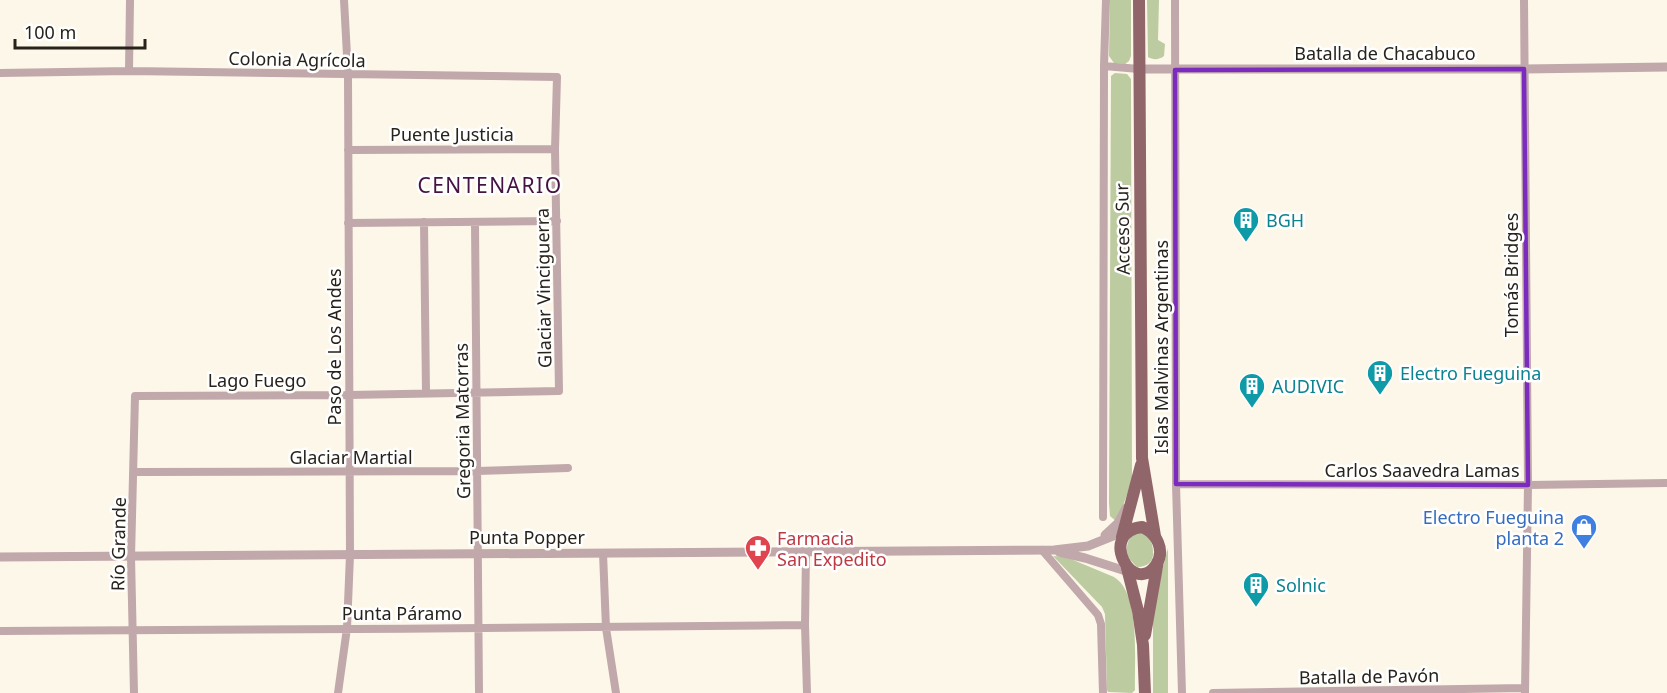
<svg xmlns="http://www.w3.org/2000/svg" width="1667" height="693" font-family="'Noto Sans',sans-serif">
<rect width="100%" height="100%" fill="#fdf7ea"/>
<path fill="#bccba0" d="M1110,0h21v56l-2,5 -4,3 -11,-1 -5,-7z
M1147,0h12l-1,40 7,4 -1,12c-5,4 -11,4 -16,1z
M1115,73l12,1 4,5 1,402 -15,41 -7,-6 -1,-13 2,-427z
M1139,532l10,4c6,14 8,31 -12,31 -11,-11 -13,-15 -7,-30z
M1168,548v145h-15v-87z
M1053,556l13,1 48,20c27,16 20,84 21,113l-3,3 -24,-1 -1,-2 -2,-76 -3,-7z"/>
<g fill="none" stroke-linecap="round" stroke-linejoin="round">
<path stroke="#c1a8aa" stroke-width="8" d="M1175,0l1,484 6,209
M1524,0l4,485 -3,208
M1104,66l35,3
M129,71l1,-71
M0,73l129,-2 428,6 -2,72 4,242 -210,4 -214,1 -4,161 3,136
M348,150l207,-1
M424,222l2,171
M475,222l4,471
M348,223l209,-2
M134,472l343,-1 91,-3
M1176,484l352,1 139,-2
M1103,517l1,-451 2,-66
M1042,550l56,65 3,9 2,69
M806,552l-1,73 2,68
M603,553l3,75 10,65
M0,631c268,-2 537,-2 805,-6
M338,693l9,-65 3,-73 -2,-481 -4,-74
M1213,693l312,-5"/>
<path stroke="#c1a8aa" stroke-width="9" d="M1139,69h385l143,-2
M1105,535l13,-12 8,-15
M1059,552l26,6 47,15
M0,557l1054,-7 34,-4 40,-16"/>
<path stroke="#91666a" stroke-width="12" d="M1139,0l3,458 13,78
M1142,527c14,5 24,23 14,38 -23,33 -59,-33 -14,-38z
M1122,537l19,-72
M1127,568l11,43 5,34 2,48
M1145,635l13,-74"/>
</g>
<path fill="none" stroke="#7b2cbf" stroke-width="4.5" stroke-linejoin="round" d="M1524,69l4,416 -352,-1 -1,-414z"/>
<defs>
<g id="building-pin" transform="scale(1.35)"><path d="M0 17L-7.5 6A9.5 9.5 0 1 1 7.5 6Z" fill="#0f9aa8" stroke="#fff"/><path d="M-4-6H4V6H1V3H-1V6H-4ZM-2.5-4.3h1.7v1.8h-1.7ZM.8-4.3h1.7v1.8H.8ZM-2.5-1h1.7V.8h-1.7ZM.8-1h1.7V.8H.8Z" fill="#fff"/></g>
<g id="shop-pin" transform="scale(1.35)"><path d="M0 17L-7.5 6A9.5 9.5 0 1 1 7.5 6Z" fill="#3f7fe0" stroke="#fff"/><path d="M-5-2.5h2.3a2.7 3.5 0 0 1 5.4 0H5L5.5 6h-11ZM-1.5-2.5h3a1.5 2.3 0 0 0-3 0Z" fill="#fff"/></g>
<g id="pharmacy-pin" transform="scale(1.35)"><path d="M0 17L-7.5 6A9.5 9.5 0 1 1 7.5 6Z" fill="#e0444e" stroke="#fff"/><path d="M-2-6h4v4h4v4h-4v4h-4v-4h-4v-4h4Z" fill="#fff"/></g>
</defs>
<g fill-rule="evenodd">
<use href="#building-pin" x="1246" y="220"/>
<use href="#building-pin" x="1380" y="373"/>
<use href="#building-pin" x="1252" y="386"/>
<use href="#shop-pin" x="1584" y="527"/>
<use href="#pharmacy-pin" x="758" y="548"/>
<use href="#building-pin" x="1256" y="585"/>
</g>
<g text-anchor="middle" dominant-baseline="central" stroke-width="5" stroke-linejoin="round" paint-order="stroke">
<g font-size="18" fill="#27231b" stroke="#fff">
<text x="1385" y="53">Batalla de Chacabuco</text>
<text transform="translate(297 59) rotate(1)">Colonia Agrícola</text>
<text x="452" y="134">Puente Justicia</text>
<text transform="translate(1122 229) rotate(-91)">Acceso Sur</text>
<text transform="translate(1511 275) rotate(-90)">Tomás Bridges</text>
<text transform="translate(543 288) rotate(-91)">Glaciar Vinciguerra</text>
<text transform="translate(334 347) rotate(-90)">Paso de Los Andes</text>
<text transform="translate(1161 347) rotate(-90)">Islas Malvinas Argentinas</text>
<text x="257" y="380">Lago Fuego</text>
<text transform="translate(462 421) rotate(-91)">Gregoria Matorras</text>
<text x="351" y="457">Glaciar Martial</text>
<text x="1422" y="470">Carlos Saavedra Lamas</text>
<text x="527" y="537">Punta Popper</text>
<text transform="translate(118 544) rotate(-89)">Río Grande</text>
<text x="402" y="613">Punta Páramo</text>
<text transform="translate(1369 676) rotate(-1)">Batalla de Pavón</text>
</g>
<g font-size="18" fill="#0d838f" stroke="#fff" text-anchor="start">
<text x="1266" y="220">BGH</text>
<text x="1400" y="373">Electro Fueguina</text>
<text x="1272" y="386">AUDIVIC</text>
<text x="1276" y="585">Solnic</text>
</g>
<g font-size="18" fill="#366cbe" stroke="#fff" text-anchor="end">
<text x="1564" y="517">Electro Fueguina<tspan x="1564" dy="21">planta 2</tspan></text>
</g>
<g font-size="18" fill="#be3a42" stroke="#fff" text-anchor="start">
<text x="777" y="538">Farmacia<tspan x="777" dy="21">San Expedito</tspan></text>
</g>
<g font-size="21" letter-spacing="1.5" fill="#451342" stroke="#fff">
<text x="490" y="185">CENTENARIO</text>
</g>
</g>
<path d="M15 39v9h130v-9" fill="none" stroke="#27231b" stroke-width="3"/>
<text x="24" y="39" font-size="18" fill="#27231b" stroke="#ffffff" stroke-width="4.5" paint-order="stroke">100 m</text>
</svg>
